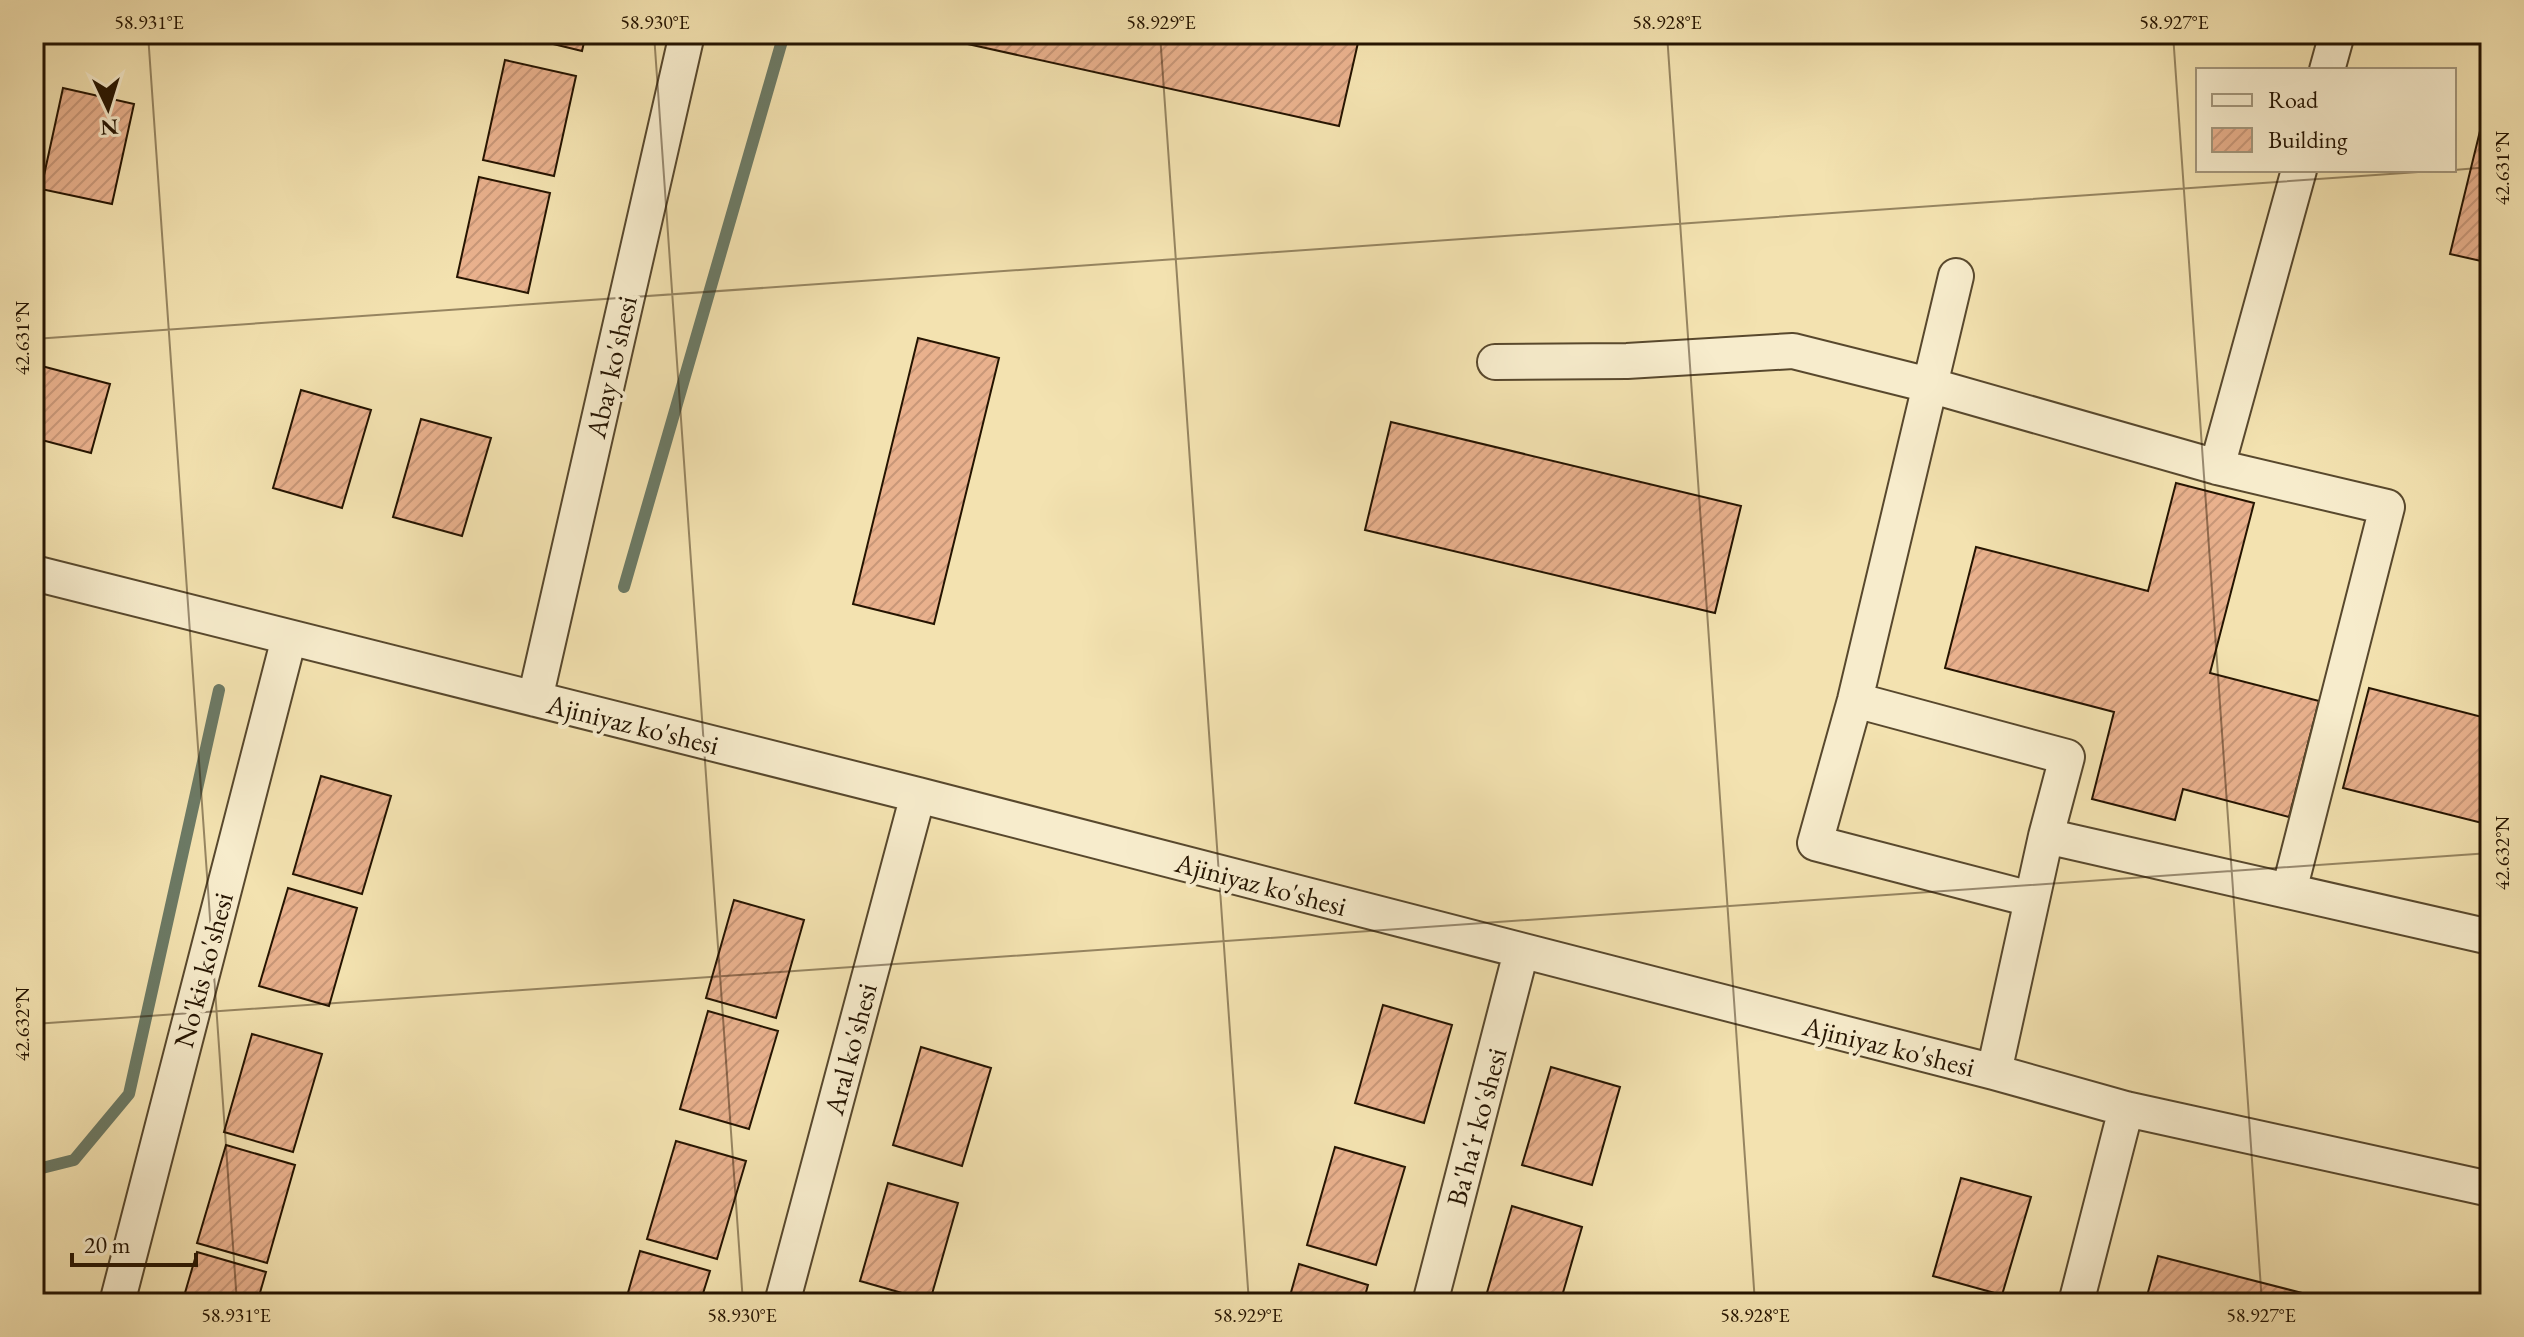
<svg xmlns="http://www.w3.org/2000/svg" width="2524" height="1337" font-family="'EB Garamond',serif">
<defs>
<pattern id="building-hatch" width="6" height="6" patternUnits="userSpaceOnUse" patternTransform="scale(2)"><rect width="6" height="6" fill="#e9b18d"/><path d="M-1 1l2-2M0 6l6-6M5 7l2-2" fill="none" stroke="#c89778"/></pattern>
</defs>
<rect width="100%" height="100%" fill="#f3e2b0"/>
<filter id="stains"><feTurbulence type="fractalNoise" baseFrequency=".0025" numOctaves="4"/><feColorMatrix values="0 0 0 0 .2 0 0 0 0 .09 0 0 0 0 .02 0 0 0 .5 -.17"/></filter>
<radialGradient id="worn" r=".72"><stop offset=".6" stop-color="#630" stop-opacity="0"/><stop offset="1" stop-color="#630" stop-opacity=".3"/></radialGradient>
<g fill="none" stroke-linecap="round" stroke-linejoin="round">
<path stroke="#6c7a65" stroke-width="12" d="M624,587l160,-553
M34,1170l40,-10 55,-66 90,-404"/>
</g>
<path fill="url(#building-hatch)" stroke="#251401" stroke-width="2" d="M512,34h74l-4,17z
M965,34h395l-21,92 -376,-83z
M505,60l71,16 -22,100 -71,-16z
M63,88l71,16 -22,100 -71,-15z
M2480,131l10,3v129l-40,-9z
M479,177l71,16 -22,100 -71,-16z
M918,338l81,20 -65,266 -81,-20z
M34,364l76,20 -19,69 -57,-15z
M301,390l70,20 -29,98 -69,-20z
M421,419l70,19 -29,98 -69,-19z
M1391,422l350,84 -26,107 -350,-83z
M2176,483l78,20 -44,170 109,28 -30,116 -106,-28 -8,31 -83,-21 22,-87 -169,-44 31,-121 172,44z
M2369,688l121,31v106l-147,-37z
M321,776l70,20 -29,98 -69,-20z
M288,888l69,20 -28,98 -70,-20z
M734,900l70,20 -28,98 -70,-20z
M1383,1005l69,20 -28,98 -69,-20z
M708,1011l70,20 -29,98 -69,-20z
M252,1034l70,20 -29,98 -69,-20z
M921,1047l70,21 -29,98 -69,-21z
M1551,1067l69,20 -28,98 -70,-20z
M676,1141l70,20 -29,98 -70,-20z
M226,1145l69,20 -28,98 -70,-20z
M1335,1147l70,20 -29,98 -69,-20z
M1961,1178l70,19 -29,98 -69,-19z
M888,1183l70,20 -28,98 -70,-20z
M1512,1206l70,21 -22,76h-76z
M640,1251l70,20 -10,32h-75z
M197,1252l69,20 -9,31h-75z
M2158,1256l183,47h-196z
M1299,1264l69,21 -5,18h-75z"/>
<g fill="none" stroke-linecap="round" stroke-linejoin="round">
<g stroke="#58482d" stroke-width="38">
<path id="street" d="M2327,70l10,-36
M1956,276l-101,424 -40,143 216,56
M1495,362l132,-1 166,-10 136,34 288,82 170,40 -98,384
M2217,467l82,-297
M34,573l884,222 1076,277 132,37 364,80
M535,699l152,-665
M1855,700l212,57 -21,79 444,101
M1994,1072l52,-236
M117,1303l172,-665
M782,1303l136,-508
M1430,1303l91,-351
M2076,1303l50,-194"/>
</g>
<use href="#street" stroke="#f7eccc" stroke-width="34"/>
</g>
<path fill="none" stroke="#251401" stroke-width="2" stroke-opacity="0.45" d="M148,34l89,1269M654,34l89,1269M1160,34l89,1269M1667,34l88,1269M2173,34l89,1269M2454,170l36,-3M34,339l2413,-169M34,1024l2456,-171"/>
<g text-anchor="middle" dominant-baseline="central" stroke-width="8" stroke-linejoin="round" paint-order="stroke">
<g font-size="28" fill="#251401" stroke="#f7eccc">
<text transform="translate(611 367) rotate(-77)">Abay ko'shesi</text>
<text transform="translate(633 724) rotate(14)">Ajiniyaz ko'shesi</text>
<text transform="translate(1261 884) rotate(15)">Ajiniyaz ko'shesi</text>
<text transform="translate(203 970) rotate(-75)">No'kis ko'shesi</text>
<text transform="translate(1889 1046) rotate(14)">Ajiniyaz ko'shesi</text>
<text transform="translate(850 1049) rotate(-75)">Aral ko'shesi</text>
<text transform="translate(1476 1127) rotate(-75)">Ba'ha'r ko'shesi</text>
</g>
</g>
<rect width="2524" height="1337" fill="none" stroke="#f3e2b0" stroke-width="88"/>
<rect x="2196" y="68" width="260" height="104" fill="#f7eccc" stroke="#a3967b" stroke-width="2"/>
<rect x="2212" y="94" width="40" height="12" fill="#f7eccc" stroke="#a3967b" stroke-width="2"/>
<text x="2268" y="108" font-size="24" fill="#251401">Road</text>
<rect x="2212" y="128" width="40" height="24" fill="url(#building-hatch)" stroke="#a3967b" stroke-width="2"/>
<text x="2268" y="148" font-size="24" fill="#251401">Building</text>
<g transform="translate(108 108) rotate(176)" stroke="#f7eccc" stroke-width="6" paint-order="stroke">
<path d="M0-6L14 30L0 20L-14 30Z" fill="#251401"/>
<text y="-12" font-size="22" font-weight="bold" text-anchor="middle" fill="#251401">N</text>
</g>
<path d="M72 1253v12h124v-12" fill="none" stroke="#251401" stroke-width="4"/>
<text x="84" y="1253" font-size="24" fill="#251401" stroke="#f7eccc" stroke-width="6" paint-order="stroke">20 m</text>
<rect x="44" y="44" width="2436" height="1249" fill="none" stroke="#251401" stroke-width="3"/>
<g font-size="20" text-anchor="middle" fill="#251401">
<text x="149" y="29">58.931°E</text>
<text x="655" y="29">58.930°E</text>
<text x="1161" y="29">58.929°E</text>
<text x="1667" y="29">58.928°E</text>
<text x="2174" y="29">58.927°E</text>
<text transform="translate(2502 168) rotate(-90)" y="7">42.631°N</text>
<text transform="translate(22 338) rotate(-90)" y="7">42.631°N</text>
<text transform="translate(2502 853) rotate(-90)" y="7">42.632°N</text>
<text transform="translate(22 1024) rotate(-90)" y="7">42.632°N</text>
<text x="236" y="1322">58.931°E</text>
<text x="742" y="1322">58.930°E</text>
<text x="1248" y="1322">58.929°E</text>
<text x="1755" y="1322">58.928°E</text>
<text x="2261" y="1322">58.927°E</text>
</g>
<rect width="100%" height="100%" filter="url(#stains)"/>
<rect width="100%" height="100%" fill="url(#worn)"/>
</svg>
